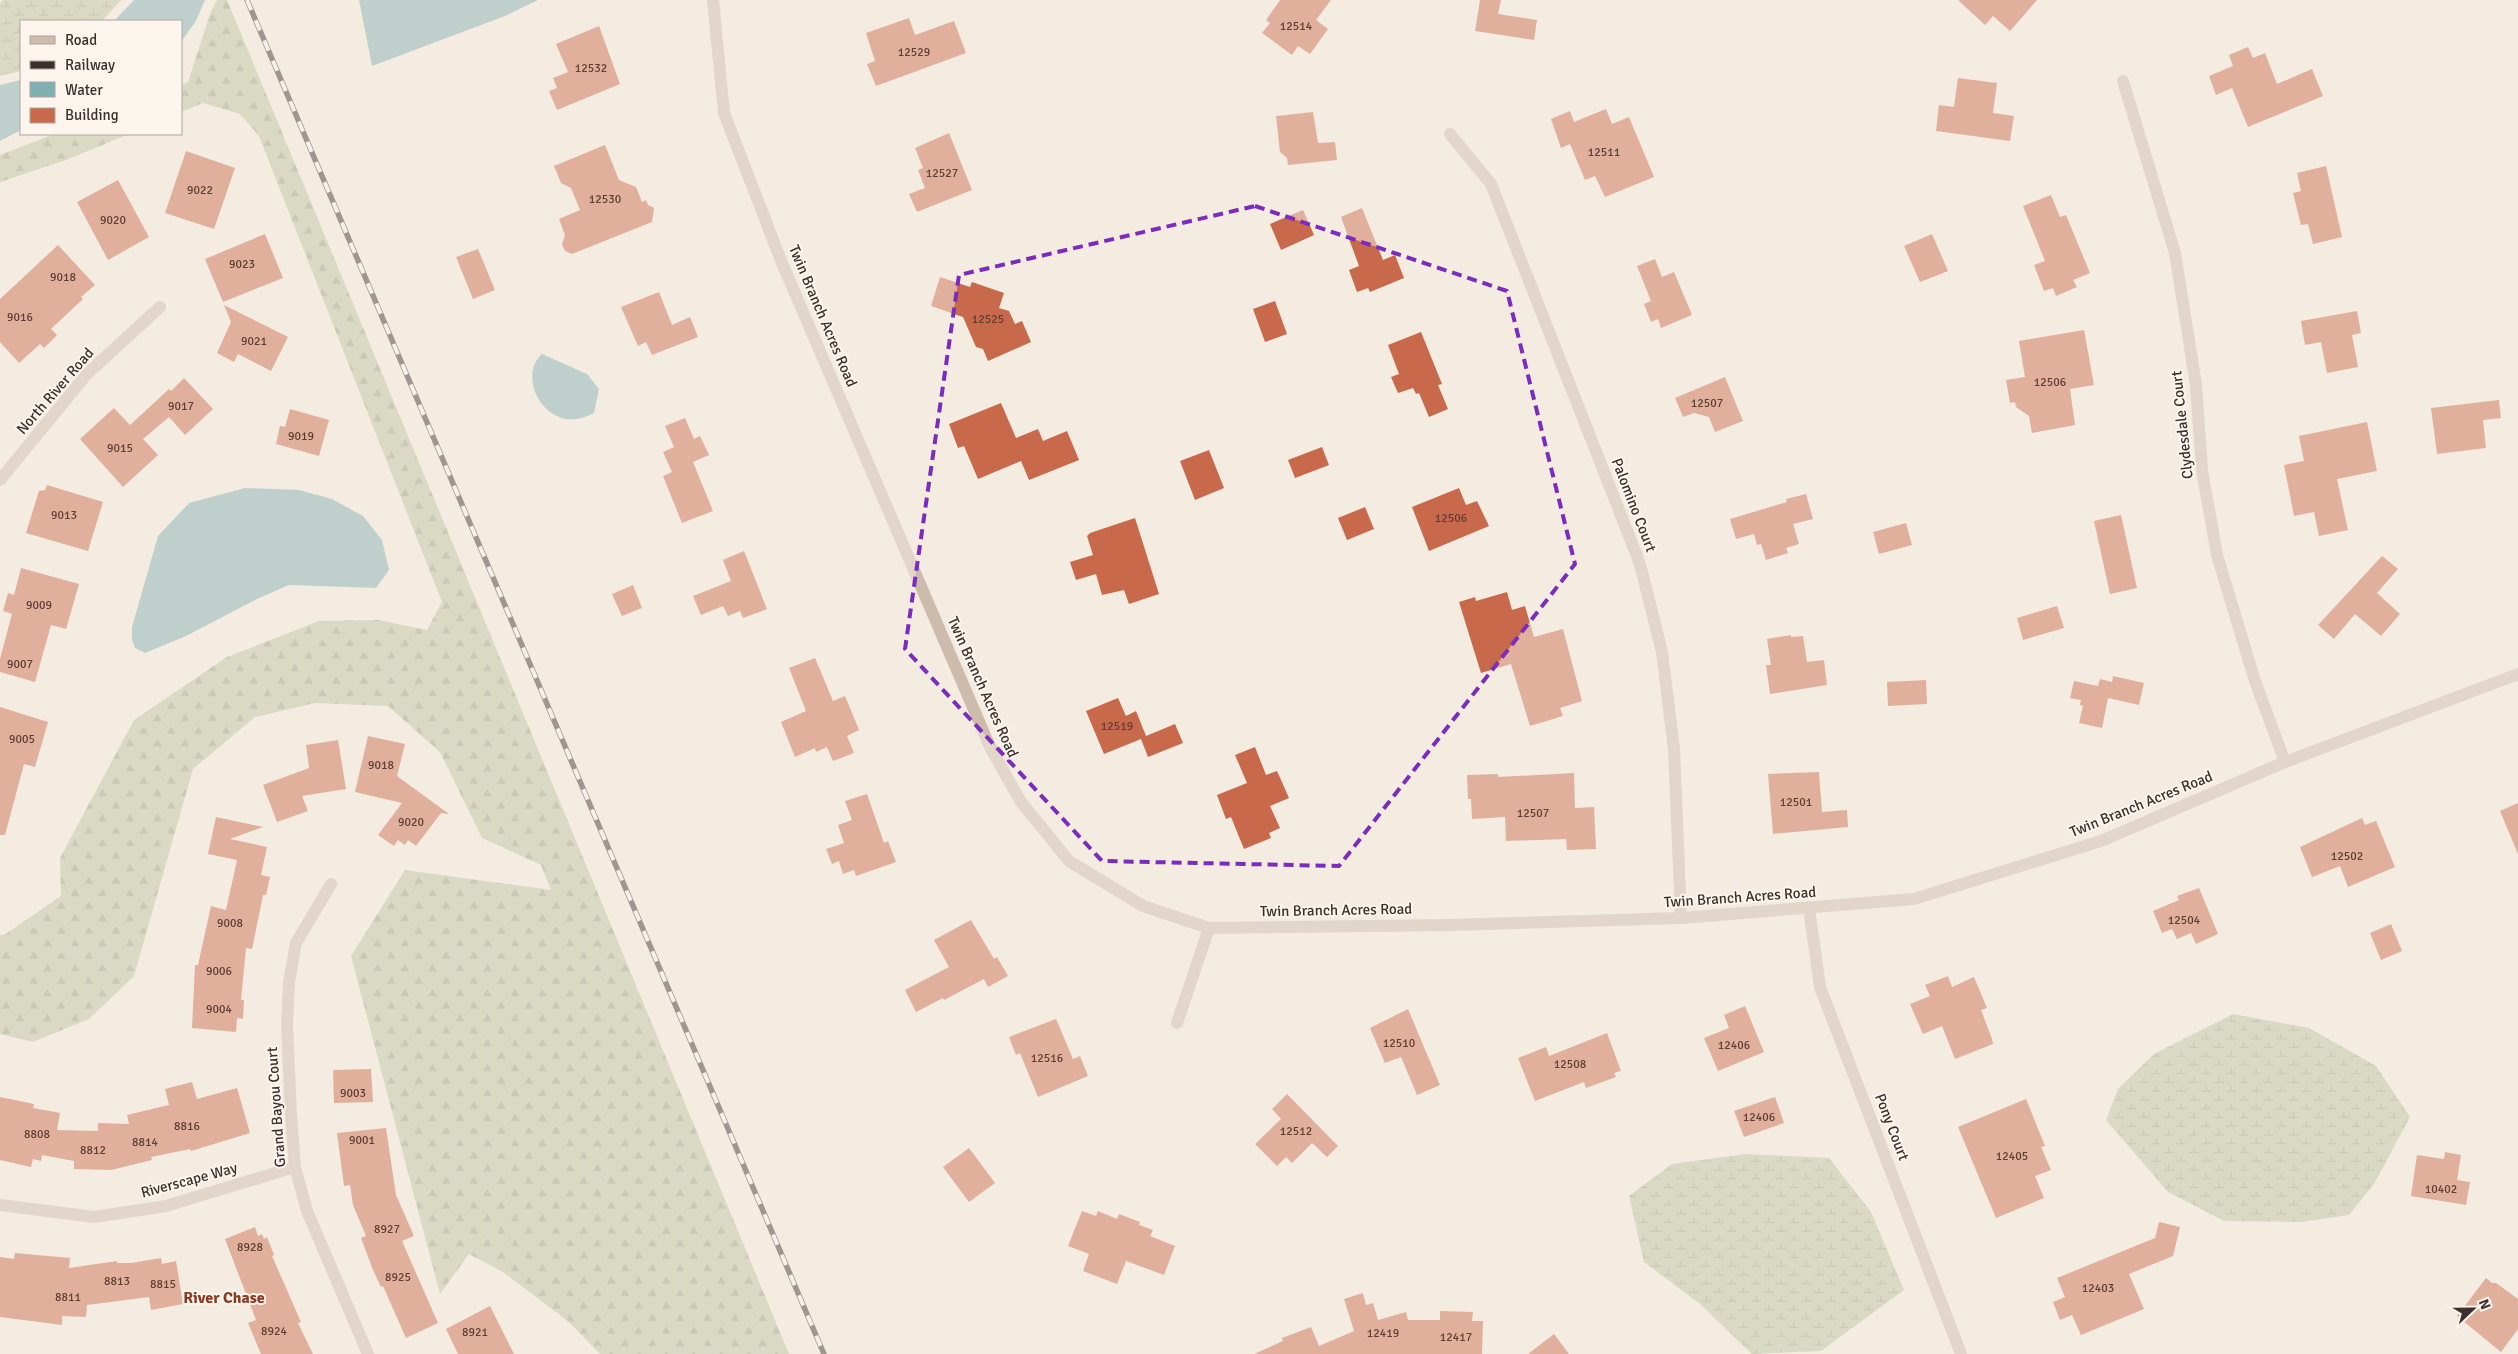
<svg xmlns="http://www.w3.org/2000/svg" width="2518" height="1354" font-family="Signika,sans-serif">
<defs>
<pattern id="forest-firs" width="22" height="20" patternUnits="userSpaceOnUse" patternTransform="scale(1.25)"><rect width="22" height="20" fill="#b8c4a0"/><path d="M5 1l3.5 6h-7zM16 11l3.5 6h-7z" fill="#97a083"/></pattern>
<pattern id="wetland-marsh" width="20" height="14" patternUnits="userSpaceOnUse" patternTransform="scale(1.25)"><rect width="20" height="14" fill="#b8c4a0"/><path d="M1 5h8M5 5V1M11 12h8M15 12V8" fill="none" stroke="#97a083"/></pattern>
</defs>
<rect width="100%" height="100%" fill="#f4ebe1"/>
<path fill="url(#forest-firs)" d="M217,0h10l562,1354h-189l-31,-32 -66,-50 -34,-18 -29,40 -89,-338 54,-86 146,20 -10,-25 -59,-27 -42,-86 -52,-46 -73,-3 -60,14 -62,52 -59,207 -45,43 -56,23 -33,-8v-99h4l57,-39 -1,-38 74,-138 93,-63 92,-36 59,-1 49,10 15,-28 -183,-466 -19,-22 -37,-11 -22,9v-27l7,-3 22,-68z
M54,134h75l-63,26 -66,22v-27z"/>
<path fill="url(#wetland-marsh)" d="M3,0h118l-19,21h-81v50l-21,5v-73z
M2233,1014l76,14 67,38 34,51 -36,67 -25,31 -48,7 -77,-1 -56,-29 -62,-72 12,-31 36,-35z
M1745,1154l84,4 42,54 33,78 -83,61 -69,3 -52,-50 -56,-42 -15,-66 43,-32z"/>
<path fill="#7fb0b2" d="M134,0h71l-9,21 -15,21v-21h-67z
M359,0h179l-33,16 -133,50z
M21,80v50l-21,11v-56z
M542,354l45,20 12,15 -5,24c-46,26 -79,-35 -52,-59z
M245,488l54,2 33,9 31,17 19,24 7,30 -13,18 -87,-3 -32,14 -71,37 -41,17 -10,-5 -3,-8v-13l26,-91 31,-33z"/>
<path fill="#c8694b" d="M1280,0h51l-15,20 12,9 -18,25 -12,-8 -6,9 -30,-22 8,-10 -4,-3z
M1480,0h21l-3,14 39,6 -3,20 -59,-9z
M1958,0h79l-27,31 -17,-15 -8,9z
M909,18l6,17 39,-14 12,32 -90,33 -9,-22 8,-3 -9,-28z
M599,26l21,58 -63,26 -8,-19 8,-3 -4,-10 15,-6 -12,-28z
M2248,47l5,11 12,-5 12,31 35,-15 11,27 -75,31 -16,-39 -16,7 -7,-19 24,-10 -4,-11z
M1958,78l39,5 -4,30 21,3 -4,25 -74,-10 3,-26 15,2z
M1606,109l6,15 17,-7 25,60 -49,20 -10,-21 -10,4 -15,-36 -9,4 -10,-29 19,-8 4,11z
M1313,112l5,31 17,-1 2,18 -49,5 -1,-7 -7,-6 -4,-36z
M949,133l23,57 -55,22 -8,-18 16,-6 -7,-18 5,-2 -8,-20z
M605,145l14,35 17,7 6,15 4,-2 2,5 6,3 -2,14 -80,32 -7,-3 -3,-7 3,-9 -6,-16 21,-9 -9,-22 -10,-5 -7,-17z
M186,151l49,17 -21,61 -49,-16z
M2326,166l16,71 -29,7 -5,-20 -7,1 -8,-32 8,-2 -4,-18z
M118,180l31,57 -41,23 -31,-58z
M2051,195l9,22 6,-2 24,58 -17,7 4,7 -21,9 -3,-8 -9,3 -10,-26 11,-4 -22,-55z
M1362,208l21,52 12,-5 9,23 -34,14 -2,-4 -11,4 -8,-22 10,-4 -18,-49z
M1303,210l11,25 -33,15 -11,-26z
M265,234l18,44 -60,24 -18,-43z
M1932,234l16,37 -28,11 -16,-36z
M58,245l37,40 -14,12 2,2 -32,30 6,6 -13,13 -4,-4 -21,19 -19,-21v-43z
M478,249l17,41 -22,9 -17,-42z
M1655,259l7,18 12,-5 18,43 -31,13 -3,-9 -7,3 -7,-18 7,-3 -14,-35z
M940,277l30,10 2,-5 32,11 -5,15 10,3 6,13 7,-3 9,21 -43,19 -5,-12 -7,-2 -13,-30 -32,-11z
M659,292l13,33 18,-8 8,20 -46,18 -6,-13 -8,4 -17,-39z
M1275,301l12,33 -22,8 -12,-33z
M224,305l64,32 -17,34 -33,-17 -4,8 -17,-9 14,-31z
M2357,311l4,22 -9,2 6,32 -31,6 -6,-31 -16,3 -4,-24z
M2084,330l10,55 -24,4 5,36 -43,8 -3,-17 -13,-9 -1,-5 -5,1 -4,-23 19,-3 -6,-36z
M1421,332l21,52 -4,1 10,24 -19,8 -10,-24 -3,1 -3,-6 -15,5 -7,-16 8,-3 -11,-29z
M1725,377l18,44 -28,11 -6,-15 -15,-4 -11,4 -8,-19z
M184,378l29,31 -28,26 -16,-18 -26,22 15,16 -35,32 -43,-48 34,-31 16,17 39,-36 2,2z
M2499,400l2,18 -18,2 3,28 -49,6 -6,-46z
M1001,403l15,35 22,-9 5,12 24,-10 12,29 -50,20 -8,-19 -43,18 -14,-33 -6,2 -9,-24z
M290,409l39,11 -10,36 -43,-12 4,-18 5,1z
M685,418l9,21 6,-3 9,19 -16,7 20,49 -31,12 -19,-47 9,-4 -9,-20 11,-5 -9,-21z
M2367,422l10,49 -40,8 11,51 -29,6 -5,-24 -20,4 -10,-51 20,-4 -5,-25z
M1322,447l7,18 -34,13 -7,-18z
M1209,450l15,38 -29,12 -15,-39z
M47,485l56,17 -15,49 -62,-18 13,-42 6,-1z
M1459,488l7,17 11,-4 12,25 -60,25 -17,-44z
M1806,494l7,25 -20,5 6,20 -13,4 2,5 -22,7 -5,-16 -4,1 -3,-11 -18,5 -6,-20 57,-17 -1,-3z
M1365,507l9,22 -27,11 -9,-22z
M2121,515l16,73 -27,6 -16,-73z
M1135,518l24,76 -30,10 -5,-14 -22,5 -6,-21 -20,6 -6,-18 23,-7 -6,-19 3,-3z
M1906,523l6,22 -33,9 -6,-22z
M744,551l23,58 -24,9 -3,-7 -12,5 -5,-10 -22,9 -8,-19 38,-15 -8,-21z
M2382,556l16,13 -21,24 23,21 -19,22 -26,-22 -21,25 -16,-14z
M21,568l58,16 -13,45 -15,-4 -16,57 -35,-10v-13l12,-45 -9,-3 5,-18 6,2z
M633,585l9,23 -20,8 -10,-22z
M1507,592l5,18 13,-4 9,31 29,-8 19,72 -22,7 3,8 -33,10 -19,-62 -30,9 -22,-71 16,-5 1,4z
M2057,606l7,22 -41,12 -6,-22z
M1791,635v2l12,-1 4,26 17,-2 3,25 -57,9 -4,-29h5l-4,-26z
M815,658l18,43 12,-5 14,34 -12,6 7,17 -21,8 -6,-14 -11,5 -1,-4 -20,9 -14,-35 25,-11 -17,-43z
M2113,676l31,7 -5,22 -31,-7 -6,30 -23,-5 4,-17 -3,-1 1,-5 -11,-2 4,-17 24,5 2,-7 12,3z
M1926,680l1,24 -39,2 -1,-24z
M1118,698l8,18 10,-5 10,25 29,-12 8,19 -35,14 -7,-18 -37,15 -18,-43z
M0,707l48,15 -13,45 -11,-3 -19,71h-5z
M368,736l37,8 -8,32 52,38 -8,-1 -25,33 -8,-6 -3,5 -7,-5 -4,6 -16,-11 24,-32 -47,-11z
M338,740l8,49 -44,7 6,15 -31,11 -14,-37 46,-17 -3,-23z
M1255,747l11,28 11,-4 12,27 -19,8 10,22 -11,5 2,5 -27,11 -13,-32 -5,2 -9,-24 30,-12 -12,-28z
M1819,772l3,40 25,-2 1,17 -75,7 -5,-60z
M1574,773l1,35 19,-1 2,42 -29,1 -1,-11 -60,2 -1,-24 -33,2 -1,-20h-3l-1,-24 31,-1v3z
M867,794l17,49 4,-2 8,21 -40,14 -2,-6 -11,4 -4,-13 -7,3 -6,-15 18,-6 -6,-18 14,-5 -7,-19z
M2518,803v51l-18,-43z
M216,817l47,10 -33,12 37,8 -6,28 9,2 -4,18h-3l-11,54 -6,-1 -5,52h3l-1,19 -6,-1 -1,14 -44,-4 3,-63h3l13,-59 15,4 11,-50 -29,-6z
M2362,818l3,7 11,-4 19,46 -47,20 -8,-21 -28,11 -12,-30z
M2199,888l19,46 -22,10 -5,-11 -14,6 -5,-10 -10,4 -9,-22 26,-11 -2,-4z
M971,920l23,39 3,-2 11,19 -20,11 -4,-8 -40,21 -1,-2 -27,14 -11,-22 44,-23 -15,-27z
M2391,924l11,27 -21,9 -11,-27z
M1948,976l4,11 22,-10 13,31 -6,2 11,29 1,5 -38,15 -13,-33 -19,8 -13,-30 20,-8 -5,-11z
M1745,1006l19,46 -46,19 -14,-33 25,-10 -5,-13z
M1408,1009l32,76 -23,10 -16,-38 -16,6 -15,-35z
M1056,1019l17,40 7,-3 8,20 -50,21 -18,-44 -4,2 -7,-18z
M1607,1033l14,38 -7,2 2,4 -30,11 -2,-6 -49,19 -17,-43 28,-11 3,9z
M371,1069l2,33 -39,1 -1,-33z
M192,1082l5,17 40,-11 13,45 -59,18 -1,-2 -39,8 1,3 -41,10 -37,-1v-8l-32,-6 -1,6 -8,-2 -2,8 -31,-7v-63l34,7 -1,4 27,5 -3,17 41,1v-8l31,1 -2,-9 42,-10 -4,-16z
M1287,1094l51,52 -11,11 -15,-14 -20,20 -6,-6 -9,9 -22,-22 26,-25 -9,-10z
M1775,1097l9,26 -40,14 -10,-26z
M2026,1099l19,47 -4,1 10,23 -16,6 9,22 -48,20 -38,-91z
M386,1128l10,67 18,41 -12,5 36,82 -32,15 -23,-52 -2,1 -8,-17 -12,-32 5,-2 -13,-31 -3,-20 -6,1 -7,-53z
M969,1148l26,35 -26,19 -26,-35z
M2445,1152l16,3 -4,25 13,2 -4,23 -55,-9 6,-41 27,4z
M1082,1211l14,5 2,-5 19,8 2,-5 21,8 -1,3 14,5 -3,6 25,10 -11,29 -38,-14 -9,23 -34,-13 6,-17 -21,-8z
M2159,1222l21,5 -7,29 -44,18 15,35 -63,26 -9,-20 -12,5 -7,-18 12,-5 -8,-19 98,-40z
M255,1227l3,9 4,-2 2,5 3,-2 7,18 -2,1 29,66 -3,1 15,31h-52l-13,-31 8,-3 -31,-81z
M15,1253l55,5 -1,10 48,-7v2h14l30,-5 1,6 14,-3 7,43 -32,6 -2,-13 -62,8 -1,12 -24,-1v9l-62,-8v-60l14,2z
M2486,1278l6,5h4l22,16v30l-17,23 -44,-36z
M1363,1293l3,12 7,-2 5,17 28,-8 2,8h32v-9l33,1 -1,9h11l-1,33h-228l29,-13 -1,-3 29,-11 8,19 35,-15 -10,-32z
M490,1306l24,48h-56l-12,-25z
M1554,1334l15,20h-41z"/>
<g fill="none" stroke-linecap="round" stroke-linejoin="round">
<path stroke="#cdbbac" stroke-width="12" d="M2123,81l52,172 21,132 6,85 15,85 38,126 30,81
M1450,134l41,50 146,372 5,16 20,80 12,97 7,169
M0,480l87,-106 73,-67
M331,884l-35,59 -7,39 -2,42 4,91 4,52 12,44 61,143
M1809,908l11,79 141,367
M1177,1023l32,-95
M0,1205l94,12 72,-11 129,-39"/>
<path stroke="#cdbbac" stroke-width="12" d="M713,0l11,113 58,150 208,484 31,55 48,59 74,45 66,22 241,-3 231,-7 233,-19 187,-58 184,-79 233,-88"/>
<g stroke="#3b302b" stroke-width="5.5">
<path id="rail" d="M247,0l577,1354"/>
</g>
<use href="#rail" stroke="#fbf5ee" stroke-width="4" stroke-dasharray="11" stroke-linecap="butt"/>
</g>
<path d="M0 0H2518V1354H0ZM1255,206l252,85 68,273 -236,302 -237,-5 -197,-212 54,-374z" fill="#f4ebe1" fill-opacity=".55" fill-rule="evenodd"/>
<path fill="none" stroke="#7b2cbf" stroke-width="4" stroke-dasharray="10 6" stroke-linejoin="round" d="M1255,206l252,85 68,273 -236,302 -237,-5 -197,-212 54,-374z"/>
<g text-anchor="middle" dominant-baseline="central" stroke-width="4" stroke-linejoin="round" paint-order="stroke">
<g font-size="12" fill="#5e3e33">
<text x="1296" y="26">12514</text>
<text x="914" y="52">12529</text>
<text x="591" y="68">12532</text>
<text x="1604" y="152">12511</text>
<text x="942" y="173">12527</text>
<text x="200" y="190">9022</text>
<text x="605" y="199">12530</text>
<text x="113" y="220">9020</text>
<text x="242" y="264">9023</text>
<text x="63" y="277">9018</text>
<text x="20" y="317">9016</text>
<text x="988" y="319">12525</text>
<text x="254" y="341">9021</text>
<text x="2050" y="382">12506</text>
<text x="1707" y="403">12507</text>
<text x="181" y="406">9017</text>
<text x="301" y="436">9019</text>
<text x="120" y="448">9015</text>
<text x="64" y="515">9013</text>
<text x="1451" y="518">12506</text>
<text x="39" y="605">9009</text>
<text x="20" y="664">9007</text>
<text x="1117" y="726">12519</text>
<text x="22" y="739">9005</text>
<text x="381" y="765">9018</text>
<text x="1796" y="802">12501</text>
<text x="1533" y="813">12507</text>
<text x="411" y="822">9020</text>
<text x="2347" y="856">12502</text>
<text x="2184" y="920">12504</text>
<text x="230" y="923">9008</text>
<text x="219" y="971">9006</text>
<text x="219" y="1009">9004</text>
<text x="1399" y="1043">12510</text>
<text x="1734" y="1045">12406</text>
<text x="1047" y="1058">12516</text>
<text x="1570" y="1064">12508</text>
<text x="353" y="1093">9003</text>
<text x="1759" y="1117">12406</text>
<text x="187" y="1126">8816</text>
<text x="1296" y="1131">12512</text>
<text x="37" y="1134">8808</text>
<text x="362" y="1140">9001</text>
<text x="145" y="1142">8814</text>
<text x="93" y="1150">8812</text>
<text x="2012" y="1156">12405</text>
<text x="2441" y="1189">10402</text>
<text x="387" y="1229">8927</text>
<text x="250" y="1247">8928</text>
<text x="398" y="1277">8925</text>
<text x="117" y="1281">8813</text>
<text x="163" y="1284">8815</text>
<text x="2098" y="1288">12403</text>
<text x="68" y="1297">8811</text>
<text x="274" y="1331">8924</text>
<text x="475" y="1332">8921</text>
<text x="1383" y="1333">12419</text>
<text x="1456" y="1337">12417</text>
</g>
<g font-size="15" fill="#3b302b" stroke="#fbf5ee">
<text transform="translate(823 316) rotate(67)">Twin Branch Acres Road</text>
<text transform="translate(55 391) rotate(-49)">North River Road</text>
<text transform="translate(2182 425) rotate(-96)">Clydesdale Court</text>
<text transform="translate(1634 505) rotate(69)">Palomino Court</text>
<text transform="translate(983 687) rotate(66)">Twin Branch Acres Road</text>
<text transform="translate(2141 804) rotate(-22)">Twin Branch Acres Road</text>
<text transform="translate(1740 897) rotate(-4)">Twin Branch Acres Road</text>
<text transform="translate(1336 910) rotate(-1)">Twin Branch Acres Road</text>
<text transform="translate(276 1107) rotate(-94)">Grand Bayou Court</text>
<text transform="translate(1892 1127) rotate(69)">Pony Court</text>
<text transform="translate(189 1180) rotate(-15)">Riverscape Way</text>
</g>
<g font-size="16" font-weight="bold" fill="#8c3b22" stroke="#fbf5ee">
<text x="224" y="1298">River Chase</text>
</g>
</g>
<rect x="20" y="20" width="162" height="115" fill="#fbf5ee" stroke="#aea6a0"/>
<rect x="30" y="36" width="25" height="8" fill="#cdbbac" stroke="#aea6a0"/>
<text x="65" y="45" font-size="15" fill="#3b302b">Road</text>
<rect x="30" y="61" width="25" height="8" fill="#3b302b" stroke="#aea6a0"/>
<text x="65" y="70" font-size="15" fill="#3b302b">Railway</text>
<rect x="30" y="82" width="25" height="15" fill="#7fb0b2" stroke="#aea6a0"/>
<text x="65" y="95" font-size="15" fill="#3b302b">Water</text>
<rect x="30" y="108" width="25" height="15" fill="#c8694b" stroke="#aea6a0"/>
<text x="65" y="120" font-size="15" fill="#3b302b">Building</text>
<g transform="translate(2473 1309) rotate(68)" stroke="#fbf5ee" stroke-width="4" paint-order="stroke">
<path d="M0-4L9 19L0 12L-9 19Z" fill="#3b302b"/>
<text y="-8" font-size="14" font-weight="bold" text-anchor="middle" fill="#3b302b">N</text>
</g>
</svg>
